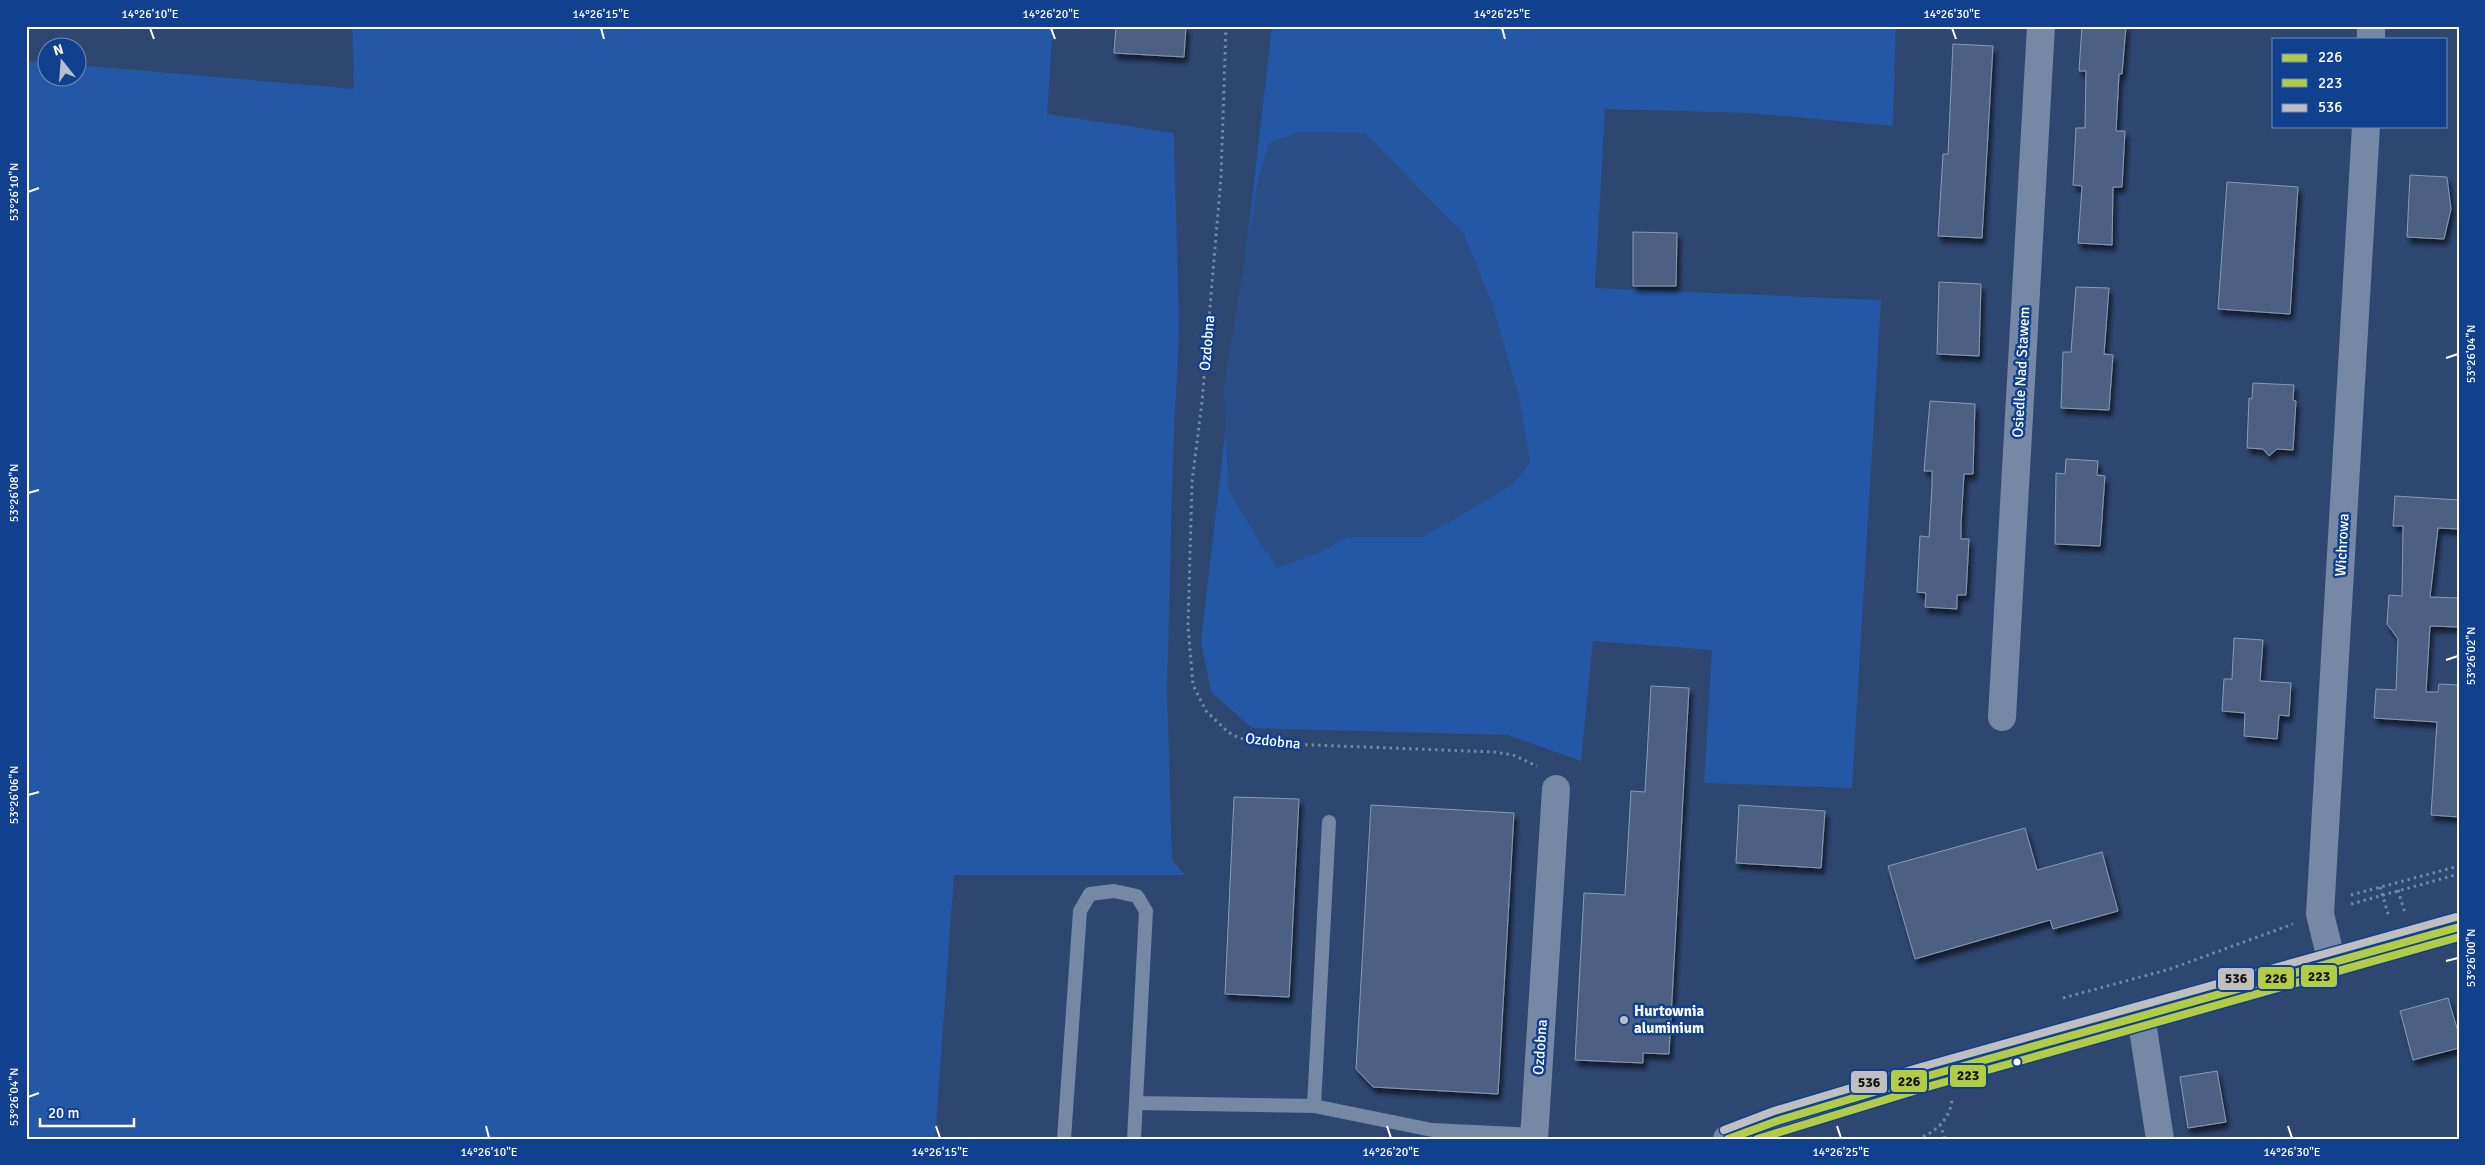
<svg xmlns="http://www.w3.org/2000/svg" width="2485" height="1165" font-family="Signika,sans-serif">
<defs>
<filter id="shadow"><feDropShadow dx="3" dy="5.5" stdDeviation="2.5" flood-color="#0009"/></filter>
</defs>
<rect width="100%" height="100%" fill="#2e4771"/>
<path fill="#2457a5" d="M352,26h701l-6,88 127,19 5,198 -6,126 -6,233 5,170 13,15h-231l-19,264h-909v-1078l21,1 1,16h30v-13l276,24z
M1272,26h624l-3,100 -143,-13 -145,-4 -10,179 286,12 -29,488 -148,-5 8,-133 -119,-9 -12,120 -73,-26 -256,-7 -41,-36 -10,-50z"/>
<path fill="#2c4e87" d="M1299,132l66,1 99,101 28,70 27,92 11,66 -16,22 -91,53h-75l-28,15 -42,16 -17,-23 -33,-56 -4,-104 34,-205 11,-37z"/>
<path fill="#4b6082" stroke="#899ab4" filter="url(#shadow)" d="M1116,26h70l-2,31 -70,-4z
M2082,26h44l-4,48h-3l-3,57h9l-3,56h-9l-1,58 -34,-2 4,-57 -9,-1 3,-57h9l1,-57h-7z
M1953,44l40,2 -11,192 -44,-2 5,-82h5z
M2410,175l37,2 4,32 -7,30 -37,-2z
M2227,182l71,5 -8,127 -72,-5z
M1633,232l44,1 -1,53h-43z
M1939,282l42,2 -2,72 -42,-2z
M2076,287l33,1 -5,66 9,1 -4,55 -48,-2 2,-56h8z
M2253,383l41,2 -1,15 3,1 -3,49 -16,-1 -8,7 -6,-7 -16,-1 2,-50 3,1z
M1930,401l45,3 -2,70h-9l-3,50v15h8l-3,56h-9v14l-32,-2 1,-14 -9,-1 3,-56 9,1 3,-51v-15h-8z
M2066,459l32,2 -1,14 8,1 -5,70 -45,-2 1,-71 9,1z
M2395,496l64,4v29l-21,-1 -8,69 29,1v29l-29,-1 -4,66h12l1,-8 20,1v132l-28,-2 6,-93 -63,-4 2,-29 20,1 2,-51 -11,-15 2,-29 13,1 1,-70h-10z
M2234,638l29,2 -3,41 31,2 -2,33 -10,-1 -2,24 -33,-3 1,-23 -23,-2 2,-32h8z
M1651,686l38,2 -20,366 -26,-1v10l-68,-3 9,-167 41,2 6,-104 14,1z
M1234,797l65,2 -10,198 -64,-3z
M1371,805l143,8 -16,281 -125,-7 -17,-18z
M1739,805l86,6 -4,57 -85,-5z
M2025,828l12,42 65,-18 16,59 -65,18 -3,-9 -135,39 -27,-93z
M2448,998l11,37v13l-46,12 -13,-49z
M2217,1071l9,51 -38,6 -8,-51z"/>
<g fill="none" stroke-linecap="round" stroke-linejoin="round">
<path stroke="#7588a5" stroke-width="3" stroke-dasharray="2.5 4" stroke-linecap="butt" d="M1226,26l-5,151 -19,225 -10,80 -4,144 5,59 13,26 22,21 11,6 23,5 232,9 19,3 24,11
M2380,887l9,30
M2398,890l7,23
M2351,895l108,-29
M2351,904l108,-30
M2063,998l107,-29 123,-45
M1940,1124l5,15
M1917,1139c18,-6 33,-20 35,-39"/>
<path stroke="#7588a5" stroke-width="14" d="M1136,1103l178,3 118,24 102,5
M1314,1106l15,-284
M1064,1139l16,-228 10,-17 24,-3 23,5 9,15 -12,228"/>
<path stroke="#7588a5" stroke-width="28" d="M2371,39v-13
M2002,717l39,-691
M2332,963l-12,-49 46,-788
M2141,1016l19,123
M1534,1139l22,-350"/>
<path stroke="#7487a3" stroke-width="28" d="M1727,1139l50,-18 147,-44 535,-150"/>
<g stroke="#11408e" stroke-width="11">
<path id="bus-1" d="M1728,1139l49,-18 147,-44 535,-150"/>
</g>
<g stroke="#11408e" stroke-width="11">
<path id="bus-2" d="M1757,1139l170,-52 532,-150"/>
</g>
<g stroke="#11408e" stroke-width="11">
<path id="bus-3" d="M1724,1130l50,-19 147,-44 535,-150"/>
</g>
<use href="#bus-1" stroke="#b2cc46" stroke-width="8"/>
<use href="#bus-2" stroke="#b2cc46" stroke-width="8"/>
<use href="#bus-3" stroke="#bfbfbf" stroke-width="8"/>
</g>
<path fill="none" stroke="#fff" stroke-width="2" d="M150,28l4,11M601,28l3,11M1051,28l4,11M1502,28l3,11M1952,28l4,11M28,192l11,-4M2446,358l12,-4M28,493l11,-3M2446,660l12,-4M28,795l11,-3M2446,961l12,-3M28,1097l11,-4M486,1126l3,12M936,1126l4,12M1387,1126l4,12M1837,1126l4,12M2288,1126l4,12"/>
<circle fill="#b6bfcd" stroke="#11408e" stroke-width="2" cx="1624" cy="1020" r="5"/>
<circle fill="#fff" stroke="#11408e" stroke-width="2" cx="2017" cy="1062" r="4.5"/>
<g text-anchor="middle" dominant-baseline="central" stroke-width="5" stroke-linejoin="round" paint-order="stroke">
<g font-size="15" fill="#fff" stroke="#11408e">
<text transform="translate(1207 343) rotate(-85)">Ozdobna</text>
<text transform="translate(2021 372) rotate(-87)">Osiedle Nad Stawem</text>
<text transform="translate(2342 545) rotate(-87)">Wichrowa</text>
<text transform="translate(1273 741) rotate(6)">Ozdobna</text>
<text transform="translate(1540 1047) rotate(-86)">Ozdobna</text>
</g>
<g font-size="15" font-weight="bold" fill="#fff" stroke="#11408e" text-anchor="start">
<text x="1634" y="1011">Hurtownia<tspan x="1634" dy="17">aluminium</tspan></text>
</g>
</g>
<g stroke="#11408e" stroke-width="2">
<rect x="2300" y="964" width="38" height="24" rx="5" fill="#b2cc46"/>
<rect x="2257" y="966" width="38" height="24" rx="5" fill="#b2cc46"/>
<rect x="2217" y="967" width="38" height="24" rx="5" fill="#bfbfbf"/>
<rect x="1949" y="1064" width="38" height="24" rx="5" fill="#b2cc46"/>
<rect x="1890" y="1069" width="38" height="24" rx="5" fill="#b2cc46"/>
<rect x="1850" y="1070" width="38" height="24" rx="5" fill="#bfbfbf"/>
</g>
<g font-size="14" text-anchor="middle" font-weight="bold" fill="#111">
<text x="2319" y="981">223</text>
<text x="2276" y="983">226</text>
<text x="2236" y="983">536</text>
<text x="1968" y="1080">223</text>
<text x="1909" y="1086">226</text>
<text x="1869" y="1087">536</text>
</g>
<rect width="2485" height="1165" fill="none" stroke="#11408e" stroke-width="55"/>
<rect x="2272" y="38" width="175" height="90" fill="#11408e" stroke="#708cbb"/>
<rect x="2282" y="54" width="25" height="8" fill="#b2cc46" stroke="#708cbb"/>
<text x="2318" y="62" font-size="15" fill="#ffffff">226</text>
<rect x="2282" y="79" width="25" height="8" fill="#b2cc46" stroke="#708cbb"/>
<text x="2318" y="88" font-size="15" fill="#ffffff">223</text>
<rect x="2282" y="104" width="25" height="8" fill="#bfbfbf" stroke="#708cbb"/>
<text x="2318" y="112" font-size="15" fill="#ffffff">536</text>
<g transform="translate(62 62) rotate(343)"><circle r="24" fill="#11408e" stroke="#708cbb"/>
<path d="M0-4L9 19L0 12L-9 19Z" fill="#b6bfcd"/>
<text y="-8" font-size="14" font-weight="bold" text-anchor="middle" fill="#ffffff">N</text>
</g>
<path d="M40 1118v8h94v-8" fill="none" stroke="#ffffff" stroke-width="2.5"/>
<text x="48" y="1118" font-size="15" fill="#ffffff" stroke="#11408e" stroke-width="4" paint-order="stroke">20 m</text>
<rect x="28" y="28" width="2430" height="1110" fill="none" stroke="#fff" stroke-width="2"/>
<g font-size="12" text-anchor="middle" fill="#fff">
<text x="150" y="18">14°26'10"E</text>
<text x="601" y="18">14°26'15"E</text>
<text x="1051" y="18">14°26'20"E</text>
<text x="1502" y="18">14°26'25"E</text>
<text x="1952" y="18">14°26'30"E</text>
<text transform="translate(14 192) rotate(-90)" y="4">53°26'10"N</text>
<text transform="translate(2471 354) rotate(-90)" y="4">53°26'04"N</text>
<text transform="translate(14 493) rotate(-90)" y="4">53°26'08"N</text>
<text transform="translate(2471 656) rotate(-90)" y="4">53°26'02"N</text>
<text transform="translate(14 795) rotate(-90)" y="4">53°26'06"N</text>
<text transform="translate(2471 958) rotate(-90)" y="4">53°26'00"N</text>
<text transform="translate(14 1097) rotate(-90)" y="4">53°26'04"N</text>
<text x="489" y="1156">14°26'10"E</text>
<text x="940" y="1156">14°26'15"E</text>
<text x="1391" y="1156">14°26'20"E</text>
<text x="1841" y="1156">14°26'25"E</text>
<text x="2292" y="1156">14°26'30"E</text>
</g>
</svg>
